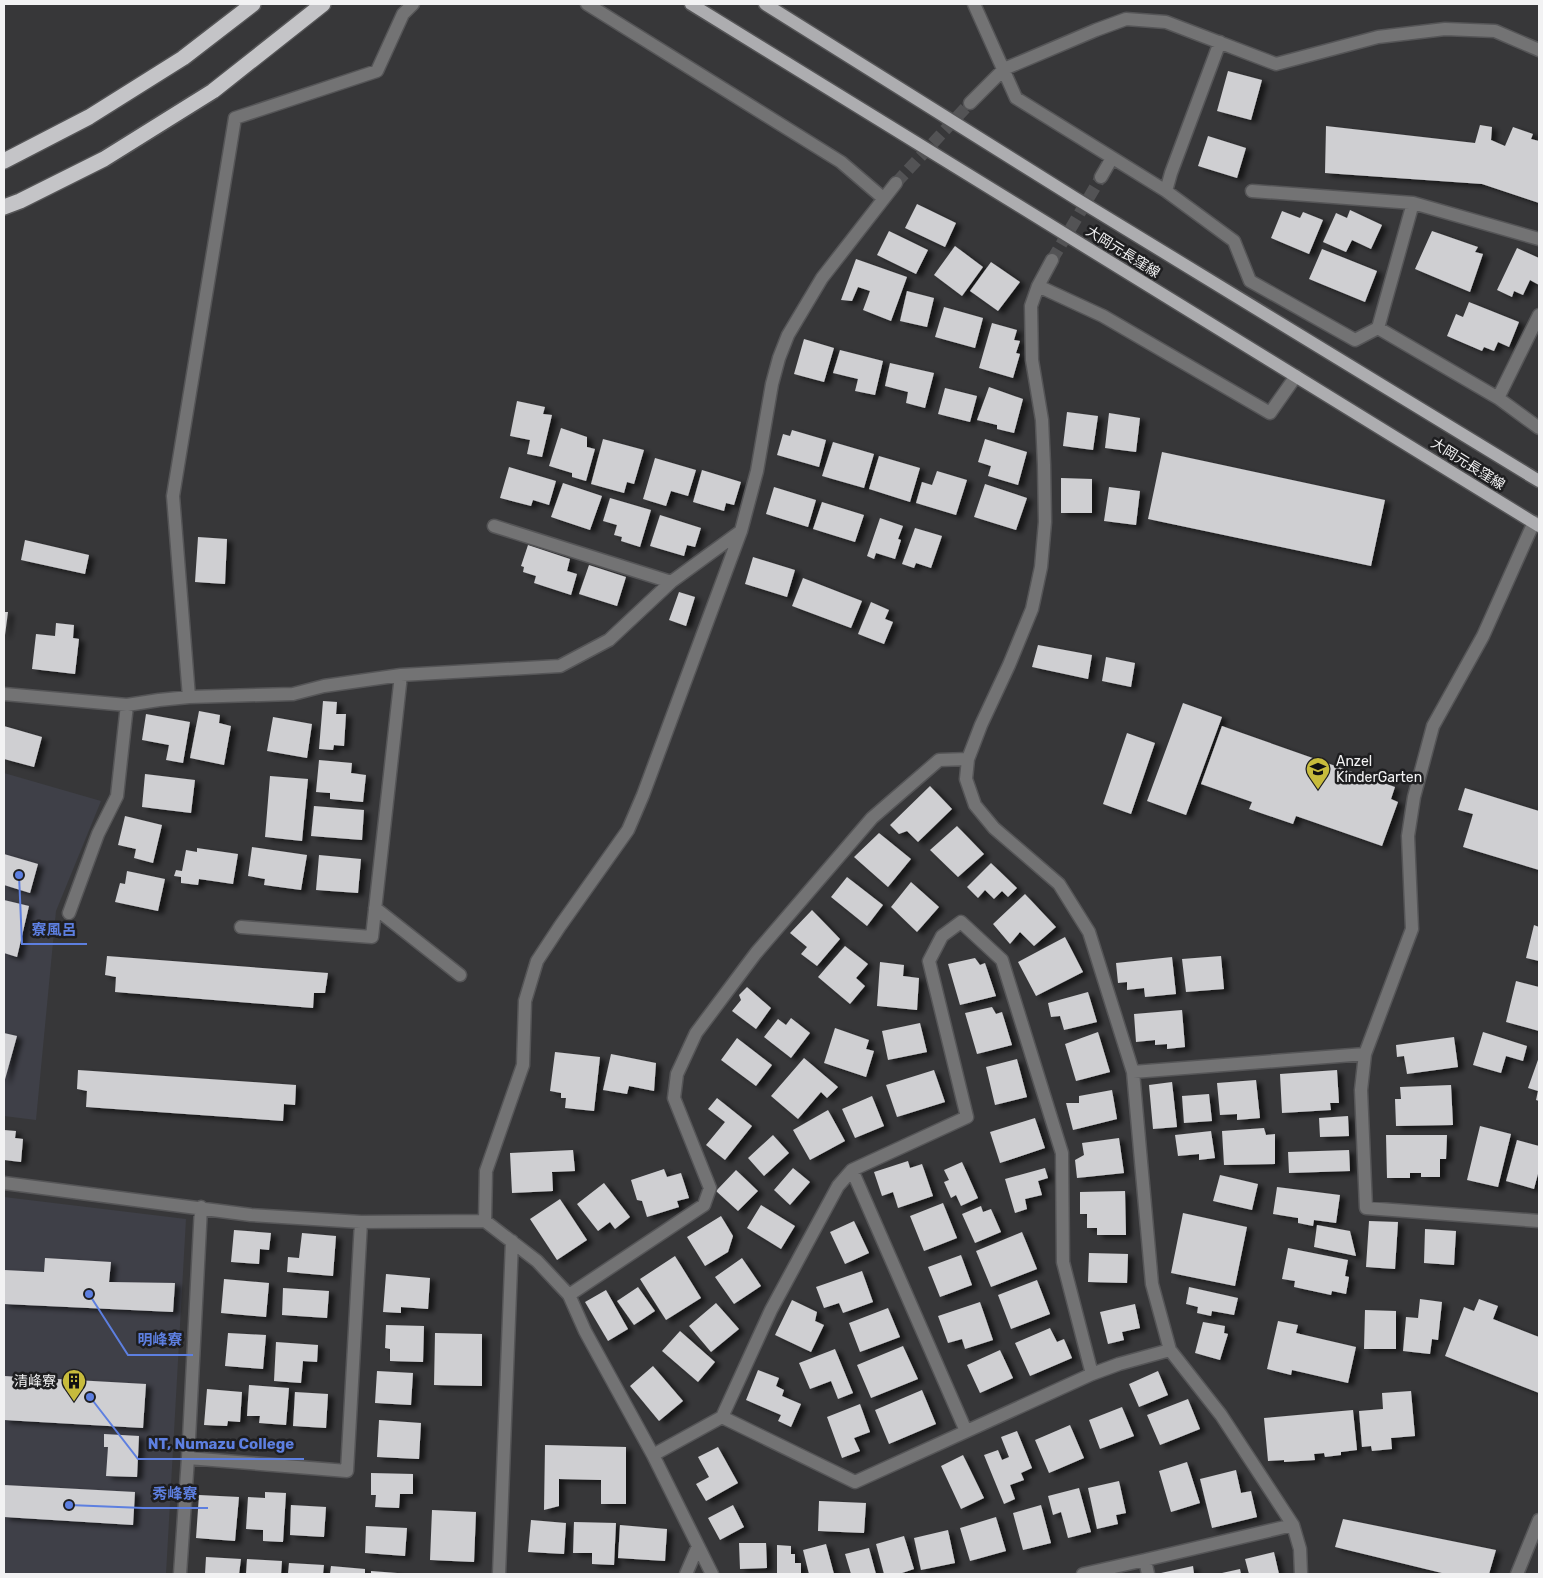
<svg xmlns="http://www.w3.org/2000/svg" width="1543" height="1578" font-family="Rubik,'Noto Sans JP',sans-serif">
<defs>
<filter id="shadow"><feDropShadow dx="5.5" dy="3" stdDeviation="2.5" flood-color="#0009"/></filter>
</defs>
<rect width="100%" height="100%" fill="#373739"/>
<path fill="#3f4048" d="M4,773l97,28 -45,110 -20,209 -32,-4z
M4,1197l182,22 -20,355h-162z"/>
<path fill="#cfcfd2" filter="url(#shadow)" d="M1228,71l34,9 -11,40 -34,-9z
M1480,125l12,2 -1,13 14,6 8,-19 20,7 -2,5 8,2v62l-57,-19 -157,-11 1,-47 149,17z
M1208,136l38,12 -9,30 -39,-12z
M917,204l39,19 -11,24 -40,-19z
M1350,210l32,15 -11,24 -19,-9 -6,12 -23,-10 13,-29 11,5z
M1282,211l18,7 3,-6 20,8 -14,34 -38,-16z
M889,231l39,19 -12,24 -39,-19z
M1432,231l46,16 -3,5 8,2 -13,38 -55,-23z
M955,246l28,21 -21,29 -28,-21z
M1517,248l22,10v27l-9,-5 -7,15 -9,-4 -2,6 -15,-7z
M1322,249l55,22 -12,31 -56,-23z
M856,259l51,18 -16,44 -28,-11 7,-19 -12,-4 -6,14 -11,-1z
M991,262l29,20 -22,29 -28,-20z
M907,291l27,7 -7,29 -27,-6z
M1469,302l50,20 -10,25 -11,-5 -4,9 -10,-4 -2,4 -35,-15 9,-22 7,3z
M944,307l39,11 -8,30 -40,-11z
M992,323l25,7 -3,10 6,1 -4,12 4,1 -7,24 -34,-10z
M804,339l30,9 -10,34 -30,-8z
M840,350l43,11 -8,34 -20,-4 3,-12 -25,-6z
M890,363l44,10 -9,35 -19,-5 2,-11 -23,-6z
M989,387l34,12 -9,34 -17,-4v-4l-20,-5z
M945,388l32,8 -7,26 -32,-8z
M517,401l28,6 -2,7 9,1 -10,42 -15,-3 3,-14 -20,-4z
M1067,412l31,4 -5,34 -30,-4z
M1109,413l31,5 -4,34 -31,-4z
M561,428l26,9v10l8,2 -9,32 -14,-4v-4l-23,-7z
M792,430l34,10 -7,27 -42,-12 6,-21 7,2z
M603,439l41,11 -10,34 -7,-2 -3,11 -33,-9z
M985,439l42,13 -9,33 -30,-9 3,-10 -13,-4z
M833,442l41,12 -10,34 -42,-12z
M1162,452l223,48 -14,66 -223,-47z
M879,456l41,12 -10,34 -41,-13z
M655,458l41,12 -8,26 -17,-5 -5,15 -23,-7z
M509,467l47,14 -7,24 -16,-5 -2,6 -31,-8z
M702,470l39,12 -7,23 -8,-2 -2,8 -31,-9z
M937,471l30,9 -11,35 -40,-12 6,-21 10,3z
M1061,478l31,1v34h-31z
M563,483l39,13 -12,34 -39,-13z
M985,484l42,14 -11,32 -42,-13z
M774,487l42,13 -8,27 -42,-13z
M1109,487l31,4 -4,34 -32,-4z
M610,498l41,12 -11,37 -19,-6 1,-4 -8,-2 3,-10 -14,-4z
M822,502l42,13 -9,27 -42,-13z
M660,515l41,13 -6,19 -8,-2 -3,11 -34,-10z
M880,518l23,8 -5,13 3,1 -6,19 -19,-6 -2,6 -7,-3z
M915,528l27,8 -11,32 -15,-5 -2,5 -12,-4z
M198,537l29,2 -2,45 -30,-2z
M25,540l64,15 -4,19 -64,-14z
M528,545l42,14 -3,12 10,3 -6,21 -37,-12 2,-7 -13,-4 1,-5 -3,-1z
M753,557l42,13 -8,27 -42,-13z
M589,565l37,12 -9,29 -38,-12z
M803,578l59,23 -11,27 -59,-22z
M679,592l16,5 -9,29 -17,-6z
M871,602l18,8 -4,9 8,3 -9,22 -26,-10z
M4,612h4l-3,23h-1z
M56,623l18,2 -1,13 6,1 -4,35 -43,-5 4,-35 19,2z
M1038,645l54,10 -4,24 -56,-12z
M1106,657l29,6 -4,24 -29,-6z
M323,701l14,1 -1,12h10l-2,32 -10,-1 -1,5 -14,-1z
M1183,703l39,14 -36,98 -39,-14z
M199,711l21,4 -1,8 12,3 -7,39 -34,-7z
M146,714l44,8 -7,41 -17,-3 3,-15 -27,-5z
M273,717l39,7 -5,34 -40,-7z
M4,726l38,11 -8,30 -30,-8z
M1222,726l173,61 -4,12 7,3 -16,44 -86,-30 -3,8 -44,-15 3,-7 -51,-18z
M1127,733l28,10 -24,71 -28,-10z
M319,760l33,3 -1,10 15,2 -3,27 -33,-3v-6l-14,-1z
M145,774l50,6 -4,33 -49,-6z
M270,776l38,3 -6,62 -37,-4z
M930,786l22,23 -34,33 -11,-11 -8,3 -9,-9z
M1465,788l74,23v59l-76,-23 10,-33 -15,-4z
M314,806l50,4 -2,30 -51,-4z
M125,816l37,9 -9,38 -19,-5 2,-9 -18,-4z
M957,826l27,28 -26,23 -28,-27z
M879,833l32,26 -23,28 -34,-30z
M252,847l55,8 -6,35 -37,-5 1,-6 -17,-3z
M197,848l41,6 -5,30 -34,-5 -1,6 -17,-2v-6l-7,-1 2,-6 6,1 4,-21 11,2z
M4,854l34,10 -8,29 -26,-8z
M319,855l42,4 -3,34 -42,-3z
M991,863l26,25 -9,9 -6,-6 -8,8 -9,-9 -7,8 -11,-11z
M127,871l38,8 -7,32 -43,-9 5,-19 5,1z
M847,877l36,28 -16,21 -36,-29z
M911,882l28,25 -22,25 -26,-25z
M1025,894l31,33 -22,19 -14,-14 -10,12 -17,-20z
M4,900l25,6 -12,51 -13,-4z
M812,910l28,29 -23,27 -16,-12 6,-7 -17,-14z
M1534,925l5,2v34l-13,-3z
M1065,937l18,35 -47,24 -18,-34z
M845,946l23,18 -12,14 9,8 -15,18 -32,-27z
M107,956l221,17 -3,20h-11l-1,15 -198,-16 1,-15 -11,-2z
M1221,956l3,33 -38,3 -4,-33z
M1172,957l4,37 -31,3 -1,-9 -17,2v-8l-9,1 -2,-20z
M975,958l5,7 5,-2 11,33 -36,9 -12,-41z
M880,962l24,3 -1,11 16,2 -2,32 -40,-4z
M1516,981l23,6v44l-33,-9z
M747,987l24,21 -15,21 -24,-18 9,-11 -2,-5z
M1088,992l9,30 -33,8 -4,-14 -9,1 -3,-14z
M992,1007l4,7 6,-2 10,33 -35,9 -12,-41z
M1182,1010l3,37 -18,2v-5l-12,1v-5l-19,2 -2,-28z
M791,1018l19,15 -19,25 -27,-21 14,-18 8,6z
M920,1023l7,29 -39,8 -6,-29z
M835,1028l34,12 -3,9 8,2 -8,26 -42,-14z
M1098,1032l12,40 -34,9 -11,-37z
M1483,1032l44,14 -4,15 -17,-5 -5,17 -28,-8z
M4,1033l13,3 -13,47z
M1454,1037l4,30 -51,7 -3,-18 -7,1 -1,-12z
M737,1038l35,27 -16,21 -35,-26z
M555,1052l45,5 -6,54 -29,-3 1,-10h-5v-5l-11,-2z
M611,1054l45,9 -2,28 -25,-5 -2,8 -24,-4z
M1539,1057v44l-3,-1 2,-9 -10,-3z
M804,1058l34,29 -11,11 -6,-6 -23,27 -27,-23z
M1017,1059l10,38 -32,8 -9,-38z
M78,1070l218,15 -1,20 -11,-1 -1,17 -197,-14 1,-16 -10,-2z
M934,1070l11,32 -48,15 -11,-32z
M1337,1070l2,33h-9l1,7 -49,3 -2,-39z
M1256,1080l4,38 -23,2v-6l-17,1 -3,-32z
M1172,1082l5,45 -24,2 -4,-44z
M1451,1085l2,40 -57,1 -1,-27h6l-1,-12z
M1112,1090l5,29 -44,11 -7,-27h13v-7z
M1209,1094l3,27 -28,2 -2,-27z
M872,1096l12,30 -29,12 -13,-29z
M717,1098l35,28 -27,34 -19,-15 19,-23 -17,-13z
M828,1110l17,31 -35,19 -17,-30z
M1348,1116l1,20 -29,1 -1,-19z
M1035,1118l10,30 -45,15 -10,-31z
M1480,1126l31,8 -13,53 -31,-7z
M1264,1128l2,7 9,-1v30l-51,1 -2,-34z
M4,1130l12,1 -1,7 8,1 -2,23 -17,-2z
M1211,1131l4,27 -16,2v-6l-21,2 -3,-21z
M773,1135l16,18 -25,23 -16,-18z
M1386,1135h61l-1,24h-6v18h-19v-4h-11v5h-23z
M1119,1138l5,35 -47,5 -2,-18 9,-5 -2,-12z
M1517,1140l22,6v24l-5,19 -28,-8z
M573,1150l2,21 -23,1 1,19 -41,2 -2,-40z
M1349,1150l1,21 -61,2 -1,-21z
M908,1161l2,7 12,-4 11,32 -35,12 -5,-16 -11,4 -8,-24z
M962,1162l16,36 -17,8 -5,-11 -5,3 -7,-16 5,-2 -5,-10z
M793,1168l17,14 -20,23 -16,-15z
M1045,1168l3,10 -10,3 4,14 -17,4 2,10 -12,4 -10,-34z
M664,1169l3,8 14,-4 8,25 -12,3 2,6 -32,10 -5,-16 -5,-1 -6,-20z
M736,1170l22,21 -20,20 -22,-20z
M1220,1175l38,9 -6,26 -39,-9z
M604,1183l26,34 -15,12 -5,-7 -12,9 -21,-27z
M1277,1187l63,8 -4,28 -22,-3 -1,6 -15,-3v-5l-25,-4z
M1125,1191l1,44h-29v-7h-10v-14h-7v-22z
M560,1199l27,41 -30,20 -27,-41z
M943,1203l14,35 -33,13 -14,-35z
M761,1205l34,21 -14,23 -34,-21z
M981,1206l2,6 8,-3 10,23 -26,11 -13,-29z
M1183,1213l64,14 -12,59 -64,-13z
M721,1216l12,20 -5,16 -23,14 -18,-29z
M854,1221l15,32 -24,11 -15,-32z
M1369,1221l29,1 -3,47 -29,-2z
M1317,1225l33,6 6,25 -42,-9z
M1425,1229l31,2 -2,34 -30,-2z
M234,1230l37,3 -2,17 -9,-1 -1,15 -28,-2z
M1022,1232l15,37 -46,18 -15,-36z
M302,1233l34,3 -3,40 -46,-4 1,-15 11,1z
M1288,1248l60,12 -3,16 4,1 -3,17 -14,-3 -1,4 -37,-8 1,-6 -13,-2z
M1089,1253l39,1 -1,29 -39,-1z
M961,1255l11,30 -32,12 -12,-30z
M675,1256l26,42 -35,22 -26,-41z
M45,1258l66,4 -2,20 66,1 -2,29 -169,-8v-34l40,2z
M742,1258l19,28 -27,18 -19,-27z
M862,1271l11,31 -30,11 -4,-10 -15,5 -8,-21z
M386,1274l44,4 -2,31 -27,-2v6l-18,-1z
M224,1279l45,4 -3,34 -45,-4z
M1037,1280l13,34 -39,15 -13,-34z
M638,1287l17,24 -21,14 -17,-24z
M1189,1287l49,11 -4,17 -22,-4 -1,5 -14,-3 1,-6 -12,-3z
M283,1288l46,3 -2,27 -45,-3z
M606,1290l22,39 -20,12 -23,-39z
M1420,1299l22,3 -4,38 -6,-1 -2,15 -27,-3 3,-34 12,1z
M1479,1299l19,7 -5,13 46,18v56l-94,-37 19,-49 10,4z
M792,1300l25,12 -2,9 9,4 -13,27 -36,-17z
M980,1302l13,38 -28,9 -3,-10 -14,4 -10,-27z
M716,1303l23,26 -28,23 -22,-26z
M1135,1304l5,24 -18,4 2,8 -16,4 -8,-32z
M888,1308l12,29 -40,15 -11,-29z
M1365,1310l31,1v38h-32z
M1278,1321l20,4 -2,8 60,14 -8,36 -56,-13 -1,5 -24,-6z
M1203,1322l22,4 -1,7 4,1 -8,26 -25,-7z
M386,1325l38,1 -1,36 -33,-1v-12l-5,-1z
M1050,1328l7,14 7,-3 8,19 -42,18 -15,-33z
M680,1331l35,31 -17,20 -36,-31z
M228,1333l38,2 -3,34 -38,-3z
M435,1333l47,1v52l-48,-1z
M276,1342l42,3 -1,17 -14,-1 -2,22 -27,-2z
M903,1346l15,33 -47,19 -14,-33z
M835,1349l18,44 -15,6 -7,-18 -21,8 -11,-26z
M1000,1350l13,28 -33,15 -13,-28z
M653,1366l30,35 -24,20 -29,-35z
M758,1370l21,8 -3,8 8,4 -2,6 19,8 -10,23 -13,-6 3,-6 -35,-15z
M377,1371l36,2 -2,32 -36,-2z
M1158,1371l10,24 -29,12 -10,-23z
M4,1376l142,8 -3,44 -139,-8z
M249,1385l40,3 -3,37 -27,-2 1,-7h-13z
M207,1389l35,3 -2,30 -12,-1 -1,5 -23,-1z
M922,1390l14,34 -47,20 -14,-34z
M1411,1391l4,45 -24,2 1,11 -20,2 -1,-5 -9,1 -3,-36 24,-2 -1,-16z
M295,1392l33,2 -2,34 -33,-2z
M1188,1399l12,30 -40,16 -13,-30z
M860,1404l10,28 -16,6 6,13 -18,7 -15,-41z
M1122,1407l12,29 -34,13 -11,-29z
M1353,1410l4,40 -16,2v3l-16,2 -1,-4 -10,1 1,6 -31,2v-2l-16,1 -4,-43z
M379,1420l42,3 -2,36 -42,-2z
M1070,1425l14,33 -35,15 -14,-33z
M1017,1431l15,37 -11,5 3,7 -14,5 5,14 -11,5 -20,-49 14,-5 4,10 7,-3 -8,-20z
M104,1434l35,2 -2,41 -31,-1 2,-29h-4z
M545,1445l81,2v57h-25v-24l-42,-1v27l-15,4z
M718,1447l20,36 -32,18 -10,-17 13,-7 -11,-20z
M963,1455l21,43 -23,11 -20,-43z
M1187,1462l13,41 -29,9 -12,-41z
M1236,1470l5,23 10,-2 6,26 -45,11 -12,-49z
M371,1473l42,1v20h-13l-1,14 -24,-1 1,-12h-5z
M1119,1481l7,32 -10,2 2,9 -21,5 -9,-41z
M4,1485l131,7 -2,33 -129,-8z
M1079,1488l12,44 -23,6 -7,-26 -8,3 -5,-19z
M265,1492l21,1 -3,49 -20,-1v-11l-17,-1 2,-32 17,1z
M199,1495l40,2 -4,44 -39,-3z
M819,1501l47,2 -2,30 -46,-2z
M291,1505l35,2 -2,30 -34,-2z
M733,1505l11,22 -24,13 -12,-22z
M1041,1505l10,38 -28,7 -10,-37z
M432,1510l44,2 -2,50 -44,-2z
M996,1517l10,34 -36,10 -10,-33z
M1343,1519l153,31 -7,24h-43l-111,-27z
M531,1520l35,3 -2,31 -36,-2z
M574,1522l42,1 -2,42 -22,-1v-11h-19z
M620,1525l47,4 -2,32 -47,-3z
M366,1526l41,2 -2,28 -40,-3z
M948,1530l7,33 -34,7 -7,-32z
M904,1536l10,33 -15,5h-15l-8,-30z
M739,1543h27l1,25 -27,1z
M826,1544l8,30h-25l-6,-24z
M777,1545l14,1v8h4v9h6v11h-24z
M869,1548l7,26h-25l-6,-20z
M1274,1552l5,22h-30l-4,-15z
M206,1557l35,2 -2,15h-34z
M247,1559l35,2 -1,13h-35z
M289,1563l35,2 -1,9h-35z
M331,1566l34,3v5h-35z
M1193,1566l1,8h-33v-1z
M1240,1569l1,5h-19v-1z
M371,1571l26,2v1h-26z"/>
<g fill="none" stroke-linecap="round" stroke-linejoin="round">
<path stroke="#535355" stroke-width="12" stroke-dasharray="12 6" stroke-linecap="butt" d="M896,183l74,-80
M1052,260l49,-83"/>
<g stroke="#555557" stroke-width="15">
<path id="minor" d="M587,4l254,158 42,36
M974,4l42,94 150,93
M1220,42l-49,131 -5,18 68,50 16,40 105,59 23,-12 120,70 41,30
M970,103l34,-34 92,-39 30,-11 40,3 110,42 102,-27 67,-8 50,2 44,19
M1101,177l11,-19
M1252,191l161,12 126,36
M1052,260l-14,26 -7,20 1,54 10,60 2,45 1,57 -4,45 -9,42 -23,56 -28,60 -13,34 -2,20 9,26 19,23 65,56 30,48 44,140 19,212 18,66 51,65 72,110 7,24 1,25
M1038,286l65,30 167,97 26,-37
M1378,328l35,-125
M1498,398l41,-83
M1534,522l-51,114 -50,90 -19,71 -6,39 4,93 -47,125 -4,36 5,118 173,13
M494,526l177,56
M4,694l123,11 32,-5 30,-3 104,-3 31,-8 77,-11 159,-9 49,-26 62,-58 70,-51
M189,697l-16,-201 62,-378 142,-47 26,-57 10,-10
M375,908l85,67
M69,913l29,-79 19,-38 10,-91
M241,927l131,10 29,-262
M1133,1072l232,-18
M852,1170l114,261
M4,1183l247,32 110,7 124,-1 52,40 32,34 16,36 68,124 59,119
M485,1221l1,-50 37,-106 2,-64 12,-40 23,-35 68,-96 15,-35 98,-264 16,-60 15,-87 7,-26 9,-23 34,-57 74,-95
M569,1295l135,-90 6,-17 -36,-90 3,-24 19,-41 60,-80 116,-135 67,-58 29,-1
M722,1417l133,65 237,-108 27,-10 51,-14
M653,1455l69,-38 49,-107 67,-124 14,-16 115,-53 -38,-156 13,-25 19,-14 41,38 60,193 1,109 29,112
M188,1458l159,13 14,-249
M1145,1560l148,-35
M180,1574l8,-116 13,-251
M499,1574l13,-333
M686,1574l12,-28
M1083,1574l62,-14 3,14
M1517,1574l22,-54"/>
</g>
<g stroke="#555557" stroke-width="15">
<path id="major" d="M691,4l848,522
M765,4l310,194 464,283"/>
</g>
<g stroke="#555557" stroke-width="18">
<path id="highway" d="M4,161l85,-44 94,-59 70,-54
M4,207l16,-6 84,-42 109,-68 110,-87"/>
</g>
<use href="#minor" stroke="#737374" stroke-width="12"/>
<use href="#major" stroke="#adadb0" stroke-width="12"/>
<use href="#highway" stroke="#c4c4c7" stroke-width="15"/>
</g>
<defs>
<g id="school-pin" transform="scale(1.25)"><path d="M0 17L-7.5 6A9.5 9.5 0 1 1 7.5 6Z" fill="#c7bb3c" stroke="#1e1e20"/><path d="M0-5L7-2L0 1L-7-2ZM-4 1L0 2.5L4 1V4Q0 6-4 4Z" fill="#111"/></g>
<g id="building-pin" transform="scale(1.25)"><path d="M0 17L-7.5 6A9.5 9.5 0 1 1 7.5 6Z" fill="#c7bb3c" stroke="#1e1e20"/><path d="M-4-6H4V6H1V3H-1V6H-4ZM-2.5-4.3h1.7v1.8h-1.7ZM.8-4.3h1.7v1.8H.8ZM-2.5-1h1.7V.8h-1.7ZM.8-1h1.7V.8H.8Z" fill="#111"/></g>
</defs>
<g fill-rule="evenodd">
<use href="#school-pin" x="1318" y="769"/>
<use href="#building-pin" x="74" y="1381"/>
</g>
<g text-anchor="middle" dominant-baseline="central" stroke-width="5" stroke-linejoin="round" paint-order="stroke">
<g font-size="14" fill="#f2f2f3" stroke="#1e1e20">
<text transform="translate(1123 252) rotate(32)">大岡元長窪線</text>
<text transform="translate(1468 464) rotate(32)">大岡元長窪線</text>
</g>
<g font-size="14" fill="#f2f2f3" stroke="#1e1e20" text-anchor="start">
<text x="1336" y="761">Anzel<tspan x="1336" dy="16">KinderGarten</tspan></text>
<text x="56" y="1381" text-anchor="end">清峰寮</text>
</g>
</g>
<path fill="none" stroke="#5d7fe0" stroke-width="2" d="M19 875L22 944H87M89 1294L128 1355H193M90 1397L138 1459H304M69 1505L143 1508H208"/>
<g fill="#5d7fe0" stroke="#1e1e20" stroke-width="2">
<circle cx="19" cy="875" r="5"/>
<circle cx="89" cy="1294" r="5"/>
<circle cx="90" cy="1397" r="5"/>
<circle cx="69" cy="1505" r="5"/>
</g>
<g font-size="15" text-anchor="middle" font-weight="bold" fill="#5d7fe0" stroke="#1e1e20" stroke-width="5" stroke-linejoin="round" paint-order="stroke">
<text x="54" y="935">寮風呂</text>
<text x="160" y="1345">明峰寮</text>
<text x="221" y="1449">NT, Numazu College</text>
<text x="175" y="1499">秀峰寮</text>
</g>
<rect width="1543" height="1578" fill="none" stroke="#f2f2f3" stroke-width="10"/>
</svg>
